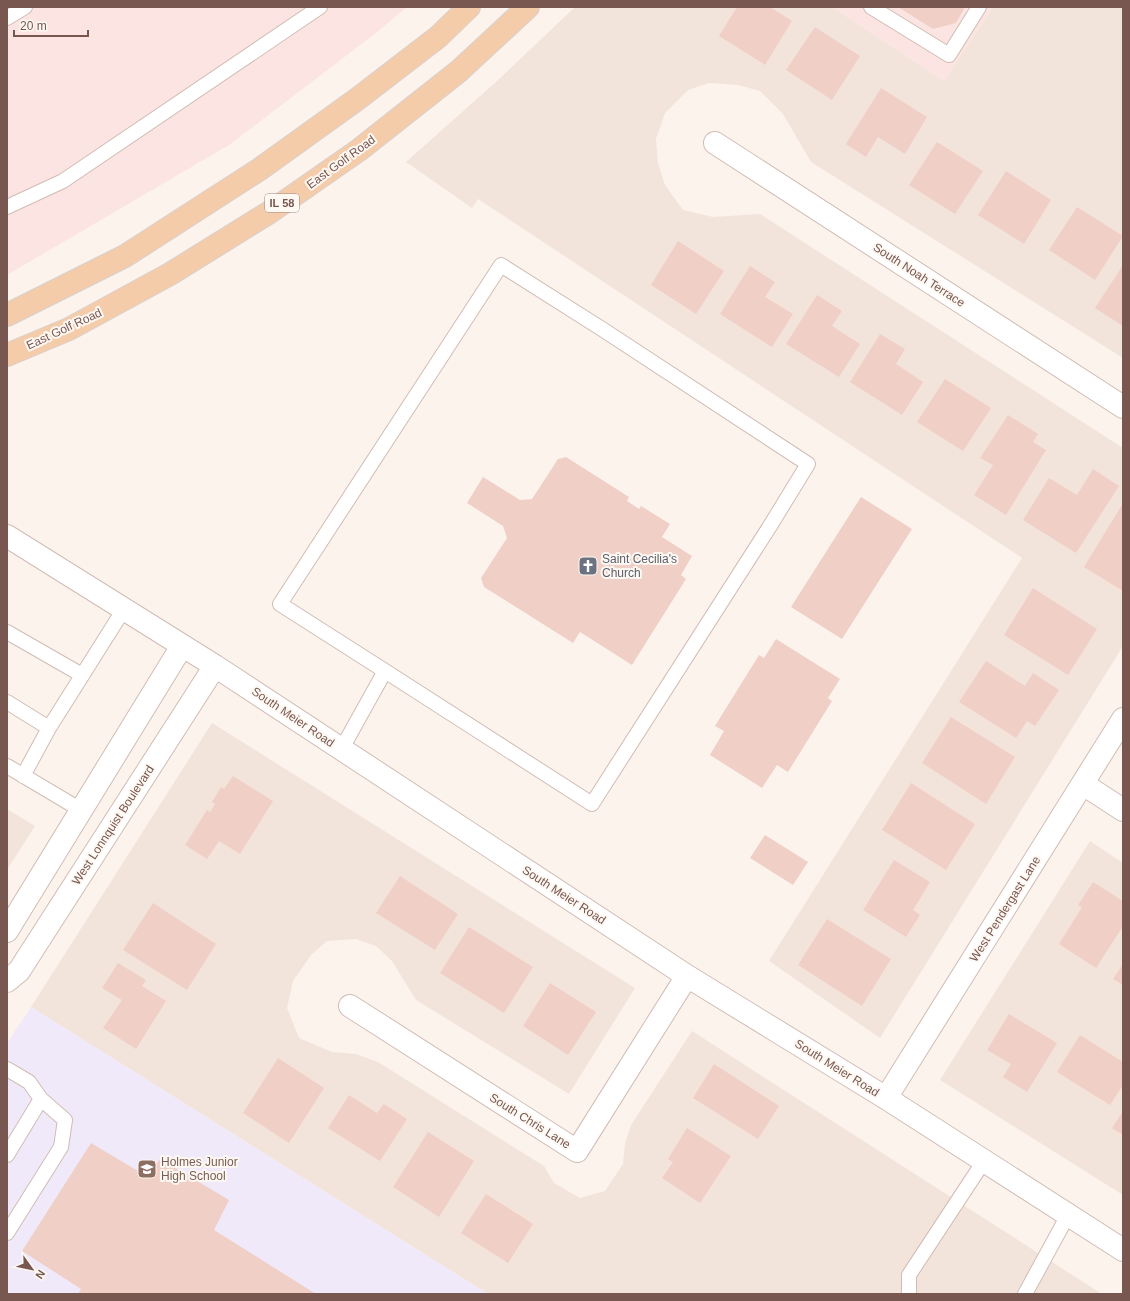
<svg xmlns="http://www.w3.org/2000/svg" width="1130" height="1301" font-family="Helvetica,sans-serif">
<rect width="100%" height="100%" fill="#fcf3ed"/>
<path fill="#f3e4db" d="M575,7h257l112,74 49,-74h130v351l-312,-196 -28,-48 -23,-23 -22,-6 -29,-2 -21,7 -23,23 -9,26 2,24 7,22 18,25 30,7 47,-3 363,234v198l-243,392 -111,-77 253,-403 -544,-359 -6,9 -66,-46 91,-81z
M212,723l423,265 -66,106 -153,-94 -24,-39 -16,-15 -20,-7 -29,2 -16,14 -18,26 -6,27 12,30 33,14 24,2 22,8 166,104 10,17 26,15 25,-7 18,-27 2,-20 6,-19 61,-94 410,263h-614l-457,-287z
M7,809l28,17 -28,44z
M1090,841l33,22v332l-183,-115z"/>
<path fill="#fbe4e1" d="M7,7h400l-31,26 -147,112 -222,130z
M832,7h161l-49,74z"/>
<path fill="#f0e9f9" d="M31,1007l457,287h-481v-251z"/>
<path fill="#f0cfc6" d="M737,7h33l22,14 -27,44 -46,-29z
M898,7h67l-9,16 -23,6z
M815,27l45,29 -28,44 -46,-30z
M881,88l46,29 -22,37 -27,-17 -12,20 -20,-13z
M937,142l46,29 -28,43 -46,-29z
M1006,171l45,29 -27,44 -46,-29z
M1077,207l46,29 -28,44 -46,-30z
M678,241l46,30 -28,43 -45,-29z
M1123,265v61l-28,-18z
M750,266l25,16 -10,15 28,17 -21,33 -52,-33z
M817,295l25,16 -10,15 28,18 -21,33 -53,-33z
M880,334l25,15 -9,15 27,18 -21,33 -52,-33z
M945,379l46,29 -28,43 -46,-29z
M1008,415l30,19 -5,8 13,8 -40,65 -32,-20 19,-30 -13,-7z
M566,457l63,40 -2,4 12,8 2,-3 29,18 -8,13 30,19 -11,19 5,4 -54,86 -52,-33 -7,11 -89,-56 -3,-9 26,-40 -4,-12 -36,-23 16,-26 37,23 12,-1 26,-40z
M1093,469l26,17 -43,67 -53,-33 26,-42 28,17z
M861,497l51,32 -70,110 -51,-32z
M1123,503v88l-39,-24z
M1033,588l64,41 -29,46 -64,-40z
M776,639l64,40 -12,19 4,3 -44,71 -11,-7 -15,23 -52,-33 14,-24 -9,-5 44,-71 5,3z
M986,661l39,25 8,-13 26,17 -24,36 -8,-5 -11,17 -57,-36z
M951,717l64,40 -29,47 -64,-41z
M233,776l40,25 -33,53 -21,-13 -12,18 -22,-14 22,-35 3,2 5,-8 -3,-2 9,-15 3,2z
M911,783l64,41 -29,46 -64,-40z
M765,835l43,27 -15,23 -43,-27z
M894,860l36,22 -17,28 7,5 -14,22 -43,-27z
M400,876l58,38 -23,36 -59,-37z
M1093,882l30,19v25l-27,42 -37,-24 23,-37 -4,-2z
M153,903l63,41 -29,46 -64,-40z
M827,919l64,40 -29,47 -64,-41z
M469,927l64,40 -29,46 -64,-40z
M118,963l28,17 -4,6 24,15 -30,48 -33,-21 19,-28 -20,-12z
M1123,964v21l-10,-6z
M550,983l46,29 -28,43 -45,-29z
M1009,1014l48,29 -30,49 -24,-15 8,-13 -24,-14z
M1080,1035l43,27v23l-13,20 -53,-33z
M278,1058l46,30 -35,55 -46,-30z
M714,1064l65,42 -21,33 -65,-41z
M349,1095l28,18 7,-9 23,15 -27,42 -52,-33z
M1123,1111v24l-11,-7z
M687,1128l44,28 -31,47 -38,-25 11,-16 -5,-3z
M428,1132l46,29 -35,56 -46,-30z
M91,1143l57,34 12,-18 69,41 -15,30 102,64h-238l3,-5 -59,-38z
M486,1194l47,30 -25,39 -47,-30z"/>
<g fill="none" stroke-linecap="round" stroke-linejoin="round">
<g stroke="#d1bcb4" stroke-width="16">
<path id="service" d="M871,7l78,48 30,-48
M7,18l18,-11
M7,207l56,-26 257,-174
M7,632l75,43
M7,702l42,26 75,-119
M341,750l44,-79 -105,-67 221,-339 101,64 206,135 -38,62 -178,278 -207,-133
M7,766l74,44
M23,776l26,-48
M7,1069l22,13 12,17 -34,56
M7,1233l54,-86 4,-27 -24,-21
M909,1294v-19l75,-114
M1025,1294l43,-79"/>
</g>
<g stroke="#d1bcb4" stroke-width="24">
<path id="minor" d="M715,143l408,264
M7,536l208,130 472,310 199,122 237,152
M1083,784l40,26
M7,931l175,-285
M7,981l12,-10 196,-305
M350,1006l227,145 110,-175
M886,1098l237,-379"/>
</g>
<g stroke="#d9d0ce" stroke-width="24">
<path id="primary" d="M7,315l118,-59 135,-87 96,-69 82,-63 31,-30
M7,355l62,-26 101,-55 100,-62 89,-62 100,-79 69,-64"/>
</g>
<use href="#service" stroke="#fff" stroke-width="14"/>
<use href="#minor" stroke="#fff" stroke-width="22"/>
<use href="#primary" stroke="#f5ccaa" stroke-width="22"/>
</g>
<defs>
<g id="church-square" transform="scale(1)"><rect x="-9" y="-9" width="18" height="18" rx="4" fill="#6b7280" stroke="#fef8f3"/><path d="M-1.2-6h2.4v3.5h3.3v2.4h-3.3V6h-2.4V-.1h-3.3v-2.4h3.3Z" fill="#fff"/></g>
<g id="school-square" transform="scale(1)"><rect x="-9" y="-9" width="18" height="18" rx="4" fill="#8d6e63" stroke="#fef8f3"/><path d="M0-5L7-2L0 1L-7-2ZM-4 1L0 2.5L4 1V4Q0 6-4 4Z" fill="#fff"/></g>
</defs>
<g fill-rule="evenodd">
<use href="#church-square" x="588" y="566"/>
<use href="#school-square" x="147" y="1169"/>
</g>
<g text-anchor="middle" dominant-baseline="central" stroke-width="4" stroke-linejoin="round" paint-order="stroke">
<rect fill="#fef8f3" stroke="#a08781" stroke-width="1" x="265" y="194" width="34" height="18" rx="3"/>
<g font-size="11" font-weight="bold" fill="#775750">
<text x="282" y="203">IL 58</text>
</g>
<g font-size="12" fill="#775750" stroke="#fef8f3">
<text transform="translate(341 162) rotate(-36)">East Golf Road</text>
<text transform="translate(919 275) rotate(33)">South Noah Terrace</text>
<text transform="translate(64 329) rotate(-25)">East Golf Road</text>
<text transform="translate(293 717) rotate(34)">South Meier Road</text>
<text transform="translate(113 825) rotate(-57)">West Lonnquist Boulevard</text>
<text transform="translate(564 895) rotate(33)">South Meier Road</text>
<text transform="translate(1005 909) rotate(-58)">West Pendergast Lane</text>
<text transform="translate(837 1068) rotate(32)">South Meier Road</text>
<text transform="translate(530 1121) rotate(32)">South Chris Lane</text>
</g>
<g font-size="12" fill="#5b616d" stroke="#fef8f3" text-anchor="start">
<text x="602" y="559">Saint Cecilia's<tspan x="602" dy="14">Church</tspan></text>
</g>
<g font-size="12" fill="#785e54" stroke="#fef8f3" text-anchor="start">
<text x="161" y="1162">Holmes Junior<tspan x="161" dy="14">High School</tspan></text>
</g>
</g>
<rect width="1130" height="1301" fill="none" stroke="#775750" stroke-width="16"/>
<g transform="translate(32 1269) rotate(123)" stroke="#fef8f3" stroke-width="3" paint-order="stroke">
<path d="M0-3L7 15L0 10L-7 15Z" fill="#775750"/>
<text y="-6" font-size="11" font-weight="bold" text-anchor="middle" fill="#775750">N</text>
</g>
<path d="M14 30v6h74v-6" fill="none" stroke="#775750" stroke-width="2"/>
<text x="20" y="30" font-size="12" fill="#775750" stroke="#fef8f3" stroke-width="3" paint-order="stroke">20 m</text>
</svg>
